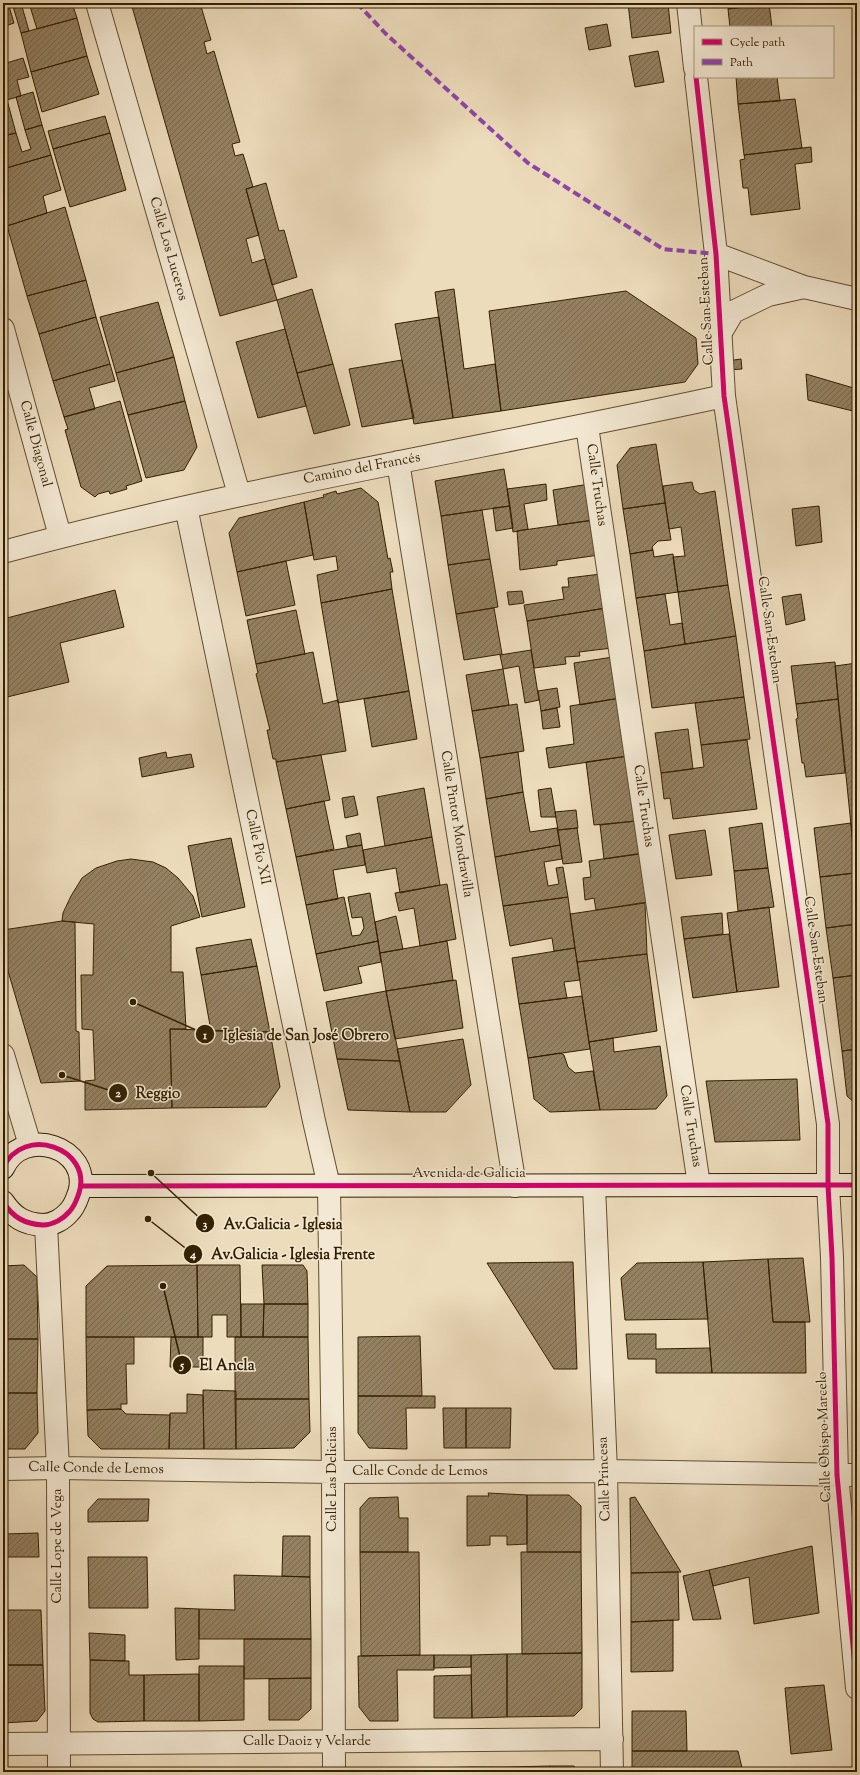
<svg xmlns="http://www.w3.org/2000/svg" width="860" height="1775" font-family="'Sorts Mill Goudy',serif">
<defs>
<pattern id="building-hatch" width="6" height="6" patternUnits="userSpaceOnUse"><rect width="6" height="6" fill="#948162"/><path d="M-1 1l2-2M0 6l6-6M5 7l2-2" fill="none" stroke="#79694e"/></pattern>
</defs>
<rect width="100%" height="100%" fill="#eddcbc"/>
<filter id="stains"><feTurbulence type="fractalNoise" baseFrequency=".005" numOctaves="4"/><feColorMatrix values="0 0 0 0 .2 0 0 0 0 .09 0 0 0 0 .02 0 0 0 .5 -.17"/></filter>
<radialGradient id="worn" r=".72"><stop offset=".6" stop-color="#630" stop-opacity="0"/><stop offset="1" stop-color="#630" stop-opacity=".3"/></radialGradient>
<path fill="url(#building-hatch)" stroke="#331f00" d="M3,3h5l6,20 -11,4z
M12,3h9l8,28 -8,2z
M29,3h43l5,15 -40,11z
M131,3h69l11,37 -7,2 3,12 7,-3 26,91 -8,2 3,12 8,-2 10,33 -7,2 13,46 -13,4 6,24 13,-4 12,41 -57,16z
M628,3h40l3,30 -39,5z
M728,3h41v1l-41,5z
M769,4l3,23h-42l-2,-18z
M77,18l10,38 -56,16 -10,-39z
M607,24l4,22 -22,4 -4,-22z
M658,51l6,31 -29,5 -6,-31z
M87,56l12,38 -57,18 -11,-40z
M23,58l6,19 -12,3 4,16 -18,5v-37z
M736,77h41l3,24 -42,3z
M33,92l9,33 -17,5 -9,-33z
M795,99l7,49 -58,7 -6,-51z
M7,100l9,33 -13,3v-35z
M105,116l5,17 -57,16 -5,-18z
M42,125l9,30 -48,14v-33l13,-3 6,19 9,-3 -6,-19z
M110,133l16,57 -56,17 -17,-58z
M811,147l1,15 -17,2 5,45 -49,6 -3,-27h-5l-3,-28 5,-1 -1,-4z
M51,155l10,35 -18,6 4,17 -40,13 -4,-13v-44z
M266,183l13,48 5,-1 13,47 -25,8 -26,-96z
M65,207l21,73 -59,16 -20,-70z
M86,280l10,37 -57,17 -12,-38z
M312,289l21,75 -36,9 -20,-73z
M454,289l10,80 31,-5 6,47 -48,7 -18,-126z
M626,291l70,47 2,26 -13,18 -184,29 -12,-100z
M158,302l16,55 -58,16 -16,-56z
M96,317l14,47 -57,17 -14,-47z
M439,317l14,101 -39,6 -19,-100z
M285,329l21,77 -48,12 -22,-76z
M174,357l11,44 -57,14 -12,-42z
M741,359l1,10 -14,1 -1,-9z
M402,360l12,58 -52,9 -13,-58z
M110,364l5,17 -26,7 6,21 -31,8 -11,-36z
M333,364l17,61 -36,9 -17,-61z
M806,374l51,15v23l-49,-12z
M120,401l22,80 -16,5 1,3 -17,5 -1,-3 -11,3 -3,3 -14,-10 -16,-57 3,-1 -4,-12z
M185,401l12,46 -13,23 -38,8 -18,-63z
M656,444l9,59 -42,6 -6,-44 13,-17z
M504,469l6,37 -69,10 -6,-35z
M692,482l2,8 6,4 15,-3 13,94 -50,7 -5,-35 12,-1 -1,-6 -3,-23 -12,2 -6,-43z
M546,484l1,16 -23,4 4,25 -15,3 -6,-43z
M589,484l5,36 -36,5 -5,-35z
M361,488l17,14 10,57 2,-1 3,14h-3l2,17 -71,14 -4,-28 21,-5 -2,-14 -22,4 -10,-58 20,-5 -1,-2 13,-4 1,3z
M304,502l9,53 -76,17 -8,-39 10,-15z
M665,503l6,37 -13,1 -6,6 1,3 -23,4 -7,-45z
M510,506l3,22 -17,3 -3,-23z
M819,506l3,36 -26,4 -4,-37z
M482,510l8,49 -42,6 -7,-49z
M594,520l5,35 -42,6v4l-37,5 -3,-39z
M653,550l1,7 19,-3 5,38 -42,6 -6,-44z
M490,559l8,48 -42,7 -8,-49z
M286,561l9,44 -49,11 -9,-44z
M601,574l5,34 -79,13 -3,-16 40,-6 -2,-12h7l-1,-9z
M728,585l8,51 -51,8 -7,-52z
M392,589l17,102 -71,12 -17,-100z
M115,590l9,37 -64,16 9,39 -66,16v-79z
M522,591l2,12 -15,2 -2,-13z
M665,594l5,31 12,-2 3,21 -41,7 -8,-53z
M801,594l4,26 -19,5 -4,-28z
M494,608l8,46 -38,6 -8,-46z
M606,608l6,40 -33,4 1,4 -15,1 1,7 -32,4 -7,-47z
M296,610l9,44 -49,10 -9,-44z
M736,636l8,61 -92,11 -8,-57z
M531,650l8,50 -14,3 -6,-37 -16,3 -3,-14z
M313,652l10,52 15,-4 8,51 -70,11v-3h-3l-6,-29h3l-14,-56 2,-1 -2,-9z
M613,657l7,41 -40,7 -6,-42z
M835,662l3,37 -42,5 -5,-38z
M857,663v192h-3l-19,-189z
M503,669l6,36 -37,6 -6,-36z
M557,688l3,19 -19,4 -3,-20z
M409,691l8,48 -45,8 -8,-48z
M744,697l6,42 -49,6 -6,-42z
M620,698l8,58 -79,12 -3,-20 28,-4 -4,-38z
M838,699l7,74 -39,4 -2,-14h-2l-6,-44 2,-1 -2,-14z
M517,704l7,47 -44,7 -8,-47z
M557,708l3,19 -17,2 -2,-18z
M688,729l5,40 -32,4 -6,-40z
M747,740l10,69 -84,10 -3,-21 -6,1 -3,-26 43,-6 -3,-22z
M166,752l1,6 24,-4 3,13 -52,10 -3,-19z
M518,752l5,40 -37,7 -6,-41z
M321,755l9,45 -44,9 -10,-47z
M628,756l8,65 -42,4 -8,-63z
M424,788l8,49 -47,9 -8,-49z
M551,788l5,29h-15l-3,-27z
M523,792l7,40 27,-4 3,17 -65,12 -9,-58z
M354,796l4,19 -13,3 -3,-20z
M324,801l10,48 -38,8 -10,-48z
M576,810l2,18 -20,2 -3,-18z
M636,821l4,33 -36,5 -4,-34z
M762,823l6,45 -34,3 -5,-43z
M851,823l4,50 -35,4 -6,-49z
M577,828l5,34 -19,2 -5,-34z
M705,830l7,45 -36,4 -7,-44z
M360,833l2,12 -14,2 -2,-11z
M432,837l8,48 -40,8 -4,-25 -29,5 -4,-23z
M231,838l14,69 -43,10 -14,-71z
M362,845l3,20 -32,5 5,29 -32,6 -10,-48z
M560,845l2,14 -18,3 4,24 11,-2 -3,-16 7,-1 5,30 -65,9 -8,-49z
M643,853l4,49 -51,8 -2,-12 -9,2 -2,-22 8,-1 -2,-16z
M131,859l22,3 13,6 12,10 15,18 7,21 -29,9v46h12l3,57h-16l2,79 -87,2v-29l10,-1 -2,-50 -11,-1 -1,-54h12l1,-51 -32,-3 1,-8 8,-17 11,-18 14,-10 21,-7z
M768,868l6,39 -36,4 -4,-40z
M855,873l2,51 -31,4 -6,-51z
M447,884l9,55 -36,7 -6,-38 -15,3 -4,-18z
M370,893l8,48 -62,13 -10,-49 38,-8 8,39 8,-1 4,-7 -2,-11 -10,1 -4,-21z
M568,897l7,51 -21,3 -2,-13 -42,8 -7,-40z
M645,903l2,51 -70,8 -7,-48z
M769,907l10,80 -42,5 -10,-79z
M722,913l1,21 -39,5 -3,-22z
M396,916l7,33 -23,4 -5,-31z
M62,921l13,1 1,109 3,1 1,49 -39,2 -38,-129v-24z
M857,924v51l-24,3 -7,-50z
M729,934l8,58 -44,6 -9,-59z
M251,939l6,27 -56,9 -5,-27z
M378,941l3,21 -23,5 4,16 -38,8 -8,-37z
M447,941l6,39 -67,11 -6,-38z
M575,948l5,32 -16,2 3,16 -48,6 -7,-46z
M647,954l10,77 -68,11 -12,-80z
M257,966l13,66 -59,-1 -10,-56z
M857,975v74l-15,2 -9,-73z
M456,980l7,48 -68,11 -9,-48z
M386,991l14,70 -63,-2 -11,-57z
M582,996l8,53 -62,9 -9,-54z
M170,1029l100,3 10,55 -14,20 -94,1z
M613,1038l1,14 46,-6 7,50 -11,13 -56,1 -11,-68z
M463,1039l8,46 -25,27h-36l-13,-63z
M857,1049v56l-10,-9 -5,-45z
M560,1053l4,2 4,12 7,6 18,-2 7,39 -50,2 -16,-13 -6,-41z
M337,1059l63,2 10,51 -62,-2z
M797,1079l3,61 -85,2 -9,-61z
M803,1258l7,64h-37l-5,-63z
M768,1259l5,63h32l1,51h-94l-9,-111z
M573,1262l4,107h-23l-67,-106z
M703,1262l5,57 -83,1 -4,-42 16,-15z
M24,1265l13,12 1,62h-35v-73z
M197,1265l1,72h-112v-51l21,-20z
M197,1265h43l1,72h-14v-22h-15v22h-14z
M262,1265h41l4,6 1,33h-44z
M241,1304h23l-1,33h-22z
M264,1304h44v33h-45z
M626,1334h30v15l54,-1 2,25h-56v-14h-28z
M420,1336l2,60h-64v-59z
M86,1337h48v27h-8l1,40h-6v5l-34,1z
M171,1337h32v30h-33z
M235,1337h73l1,62h-74z
M3,1339h35l-1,54h-34z
M203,1390l33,1v58h-32z
M3,1393h34l1,40 -13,16h-22z
M187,1394l16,1 1,54h-35l1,-36h17z
M358,1396h77v12h-29l1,41 -38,-1 -11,-15z
M235,1399h74l1,33 -16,16 -58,1z
M443,1408h23v40h-22z
M466,1408h45l-1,40h-44z
M121,1409l5,5 44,1 -1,34h-68l-13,-13 -1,-26z
M488,1493l39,2v49l-20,1v-9h-17v9l-23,1v-50h22z
M527,1495h42l12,11v46h-54z
M398,1497l1,21h9v34h-48v-44l9,-10z
M635,1497l46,75 -50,1 -1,-75z
M98,1499h51l-1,22 -60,1v-12z
M38,1533l1,24h-36v-23z
M283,1536h27v41l-28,-1z
M812,1546l7,67 -65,11 -5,-47 -36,9 -4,-16z
M360,1552h59l1,103 -59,1z
M521,1552h60l1,101 -60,1z
M88,1557h59l1,51h-59z
M709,1570l12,49 -28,1 -10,-44z
M668,1572h10l1,48 -48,2v-49z
M234,1575l76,2 1,62h-112v-30l36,1z
M175,1608l24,1v50l-23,1z
M3,1610h38l2,55h-40z
M673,1620v51l-42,1v-50z
M89,1633l36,2v26l-35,-1z
M244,1639h67v39l-67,1z
M582,1653v55l-8,8 -67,1v-63z
M507,1654v63l-35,1 -1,-63z
M434,1655v15h-37l1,51h-28l-11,-14 -1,-51z
M434,1655h37v12l-37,1z
M90,1660l39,1v14h15v46l-46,1 -5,-3 -3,-6z
M3,1665h40l2,46 -8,10 -34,2z
M199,1666h45v54l-45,1z
M199,1674v47h-55v-46z
M434,1676l37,-1 1,43h-38z
M311,1678v31l-12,11h-30v-41z
M824,1685l8,65 -41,4 -6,-66z
M632,1711h54l1,40h-55z
M632,1751h106l5,21h-111z
M550,1766h24l6,6h-30z
M550,1766v6h-43v-5z
M471,1767h19v5h-19z
M471,1767v5h-36v-4z
M490,1767h17v5h-17z
M395,1768l-1,4h-25l3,-3z
M395,1768h40v4h-41z
M236,1769v3h-35v-2z
M163,1770h38v2h-38z"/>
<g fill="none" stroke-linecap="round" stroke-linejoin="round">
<g stroke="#624e2f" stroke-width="24">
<path id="street" d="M97,3l142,491
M688,3l7,65
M696,77l20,177 8,142 104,728v61l4,72 5,218 20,213
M716,254l88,33 53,12
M3,329l57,207
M720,334l13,-22 35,-17 36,-8
M587,426l112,759
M398,462l117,724
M186,507l128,614 15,65 4,286 1,300
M3,552c238,-64 481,-104 721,-156
M3,1055l27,90
M594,1186l12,285 6,301
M46,1225l12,243 1,304
M3,1469l55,-1 275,4 273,-1 251,4
M3,1744l609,-5"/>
</g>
<g stroke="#331f00" stroke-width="24">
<path id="secondary" d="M3,1168c20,-44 90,-20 76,25 -3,8 -4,13 -10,19 -6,7 -16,13 -26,13 -19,-1 -30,-8 -40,-23
M81,1186l776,-1"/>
</g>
<use href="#street" stroke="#f3e8d3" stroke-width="22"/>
<use href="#secondary" stroke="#f3e8d3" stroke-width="22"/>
<path stroke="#8e44ad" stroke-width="4" stroke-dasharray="8 4" stroke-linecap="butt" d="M357,3l29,31 142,129 135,86 53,5"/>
<g stroke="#f3e8d3" stroke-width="8">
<path id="cycleway" d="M696,77l20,177 8,142 104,728v61l4,72 5,218 20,213
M3,1168c20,-44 90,-20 76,25 -3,8 -4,13 -10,19 -6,7 -16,13 -26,13 -19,-1 -30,-8 -40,-23
M81,1186l776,-1"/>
</g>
<use href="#cycleway" stroke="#d6006c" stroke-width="5"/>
</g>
<g text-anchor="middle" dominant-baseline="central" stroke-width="3" stroke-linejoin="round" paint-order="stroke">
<g font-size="14" fill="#331f00" stroke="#f3e8d3">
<text transform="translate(168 249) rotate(74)">Calle Los Luceros</text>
<text transform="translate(707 311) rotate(-93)">Calle San Esteban</text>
<text transform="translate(35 444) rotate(75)">Calle Diagonal</text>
<text transform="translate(362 469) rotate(-11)">Camino del Francés</text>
<text transform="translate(596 485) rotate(82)">Calle Truchas</text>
<text transform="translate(769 630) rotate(82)">Calle San Esteban</text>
<text transform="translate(643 806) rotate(82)">Calle Truchas</text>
<text transform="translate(456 824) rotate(81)">Calle Pintor Mondravilla</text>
<text transform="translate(257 847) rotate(78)">Calle Pío XII</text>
<text transform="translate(815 950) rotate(82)">Calle San Esteban</text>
<text transform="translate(690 1126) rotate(81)">Calle Truchas</text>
<text x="469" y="1174">Avenida de Galicia</text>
<text transform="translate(825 1437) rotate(-92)">Calle Obispo Marcelo</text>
<text transform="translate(96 1469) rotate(1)">Calle Conde de Lemos</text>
<text x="420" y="1472">Calle Conde de Lemos</text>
<text transform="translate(333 1479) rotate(-90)">Calle Las Delicias</text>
<text transform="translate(605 1479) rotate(-92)">Calle Princesa</text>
<text transform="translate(58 1546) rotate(-90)">Calle Lope de Vega</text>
<text x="307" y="1742">Calle Daoiz y Velarde</text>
</g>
</g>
<path fill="none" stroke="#331f00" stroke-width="1.5" d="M133 1002L205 1034M62 1075L118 1093M151 1173L205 1223M148 1219L193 1254M163 1286L182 1365"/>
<g fill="#331f00" stroke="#f3e8d3" stroke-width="1.5">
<circle cx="133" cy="1002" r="4"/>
<circle cx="62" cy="1075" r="4"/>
<circle cx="151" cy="1173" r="4"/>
<circle cx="148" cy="1219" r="4"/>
<circle cx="163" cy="1286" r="4"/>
<circle cx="205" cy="1034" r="10"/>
<circle cx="118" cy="1093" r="10"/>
<circle cx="205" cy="1223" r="10"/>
<circle cx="193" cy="1254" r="10"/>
<circle cx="182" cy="1365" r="10"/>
</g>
<g font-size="12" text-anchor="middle" font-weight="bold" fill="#fff">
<text x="205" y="1039">1</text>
<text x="118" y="1097">2</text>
<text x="205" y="1228">3</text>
<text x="193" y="1258">4</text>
<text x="182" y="1369">5</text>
</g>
<g font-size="15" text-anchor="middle" font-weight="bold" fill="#331f00" stroke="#f3e8d3" stroke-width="3" stroke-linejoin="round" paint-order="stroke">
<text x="306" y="1040">Iglesia de San José Obrero</text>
<text x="158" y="1098">Reggio</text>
<text x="283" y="1229">Av.Galicia - Iglesia</text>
<text x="293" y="1259">Av.Galicia - Iglesia Frente</text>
<text x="227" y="1370">El Ancla</text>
</g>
<rect width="860" height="1775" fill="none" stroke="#eddcbc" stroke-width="16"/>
<rect x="4" y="4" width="852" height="1767" fill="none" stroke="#331f00" stroke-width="2"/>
<rect x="8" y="8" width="844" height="1759" fill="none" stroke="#331f00"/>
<rect x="694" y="26" width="140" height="52" fill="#f3e8d3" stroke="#a6987f"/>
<rect x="702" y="39" width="20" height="6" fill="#d6006c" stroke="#a6987f"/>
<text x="730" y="46" font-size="12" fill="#331f00">Cycle path</text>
<rect x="702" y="59" width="20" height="6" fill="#8e44ad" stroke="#a6987f"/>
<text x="730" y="66" font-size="12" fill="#331f00">Path</text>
<rect width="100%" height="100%" filter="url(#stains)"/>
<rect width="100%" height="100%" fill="url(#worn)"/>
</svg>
